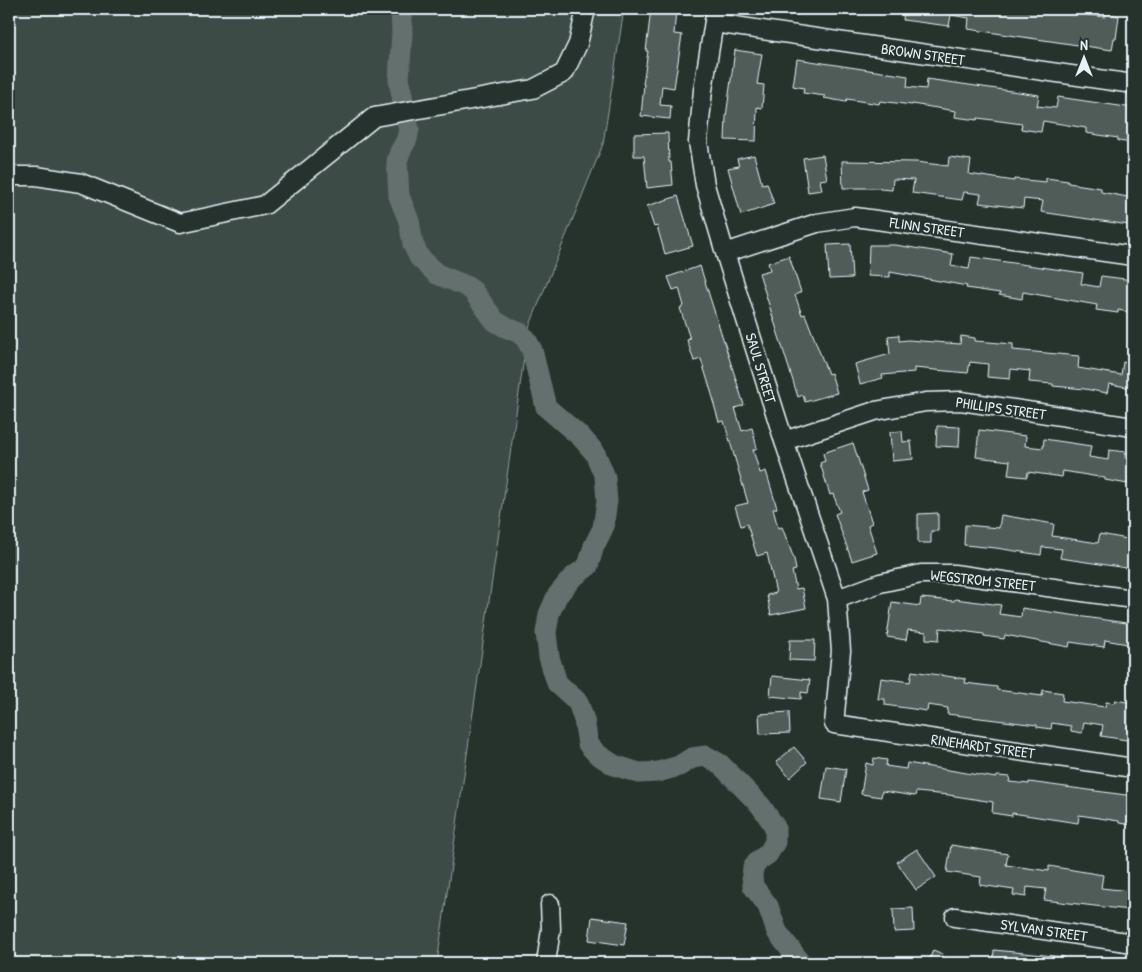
<svg xmlns="http://www.w3.org/2000/svg" width="1142" height="972" font-family="'Patrick Hand',sans-serif">
<rect width="100%" height="100%" fill="#26332d"/>
<filter id="ink" filterUnits="userSpaceOnUse"><feTurbulence type="fractalNoise" baseFrequency=".02" numOctaves="2"/><feDisplacementMap in="SourceGraphic" scale="10" xChannelSelector="R" yChannelSelector="G"/><feConvolveMatrix kernelMatrix="1 2 1 2 8 2 1 2 1" color-interpolation-filters="sRGB"/></filter>
<g filter="url(#ink)">
<path fill="#3e4b47" stroke="#939ea0" d="M9,9h615l-21,135 -75,186 -91,633h-428z"/>
<g fill="none" stroke-linecap="round" stroke-linejoin="round">
<path stroke="#636f6d" stroke-width="21" d="M401,9l1,23 -3,48 5,26
M406,118l3,11 -2,10 -7,13 -3,9 2,35 10,25 4,23 6,13 18,17 29,12 7,5 22,30 10,6 15,6 6,6 6,11 14,57 36,31 13,15 10,24 2,24 -4,27 -9,18 -6,20 -16,12 -15,18 -8,18 -3,19 3,24 8,26 21,19 6,18 4,24 9,10 17,11 25,8 19,-1 21,-6 13,-8 14,-2 14,8 41,42 14,21v15l-7,12 -9,6 -6,8 -1,7 1,11 15,20 9,26 24,31"/>
</g>
<path fill="#505c59" stroke="#e8f1f8" d="M651,9h25l-2,25 8,1 -8,53 -12,-2 -2,19 11,1 -1,13 -29,-3 3,-32h-1l5,-33h-2z
M904,9h111l21,3 1,-3h22v2l46,6v-4l14,3 -3,23 -2,-1 -2,12 -144,-21 1,-11 -18,-3 -2,11 -46,-6z
M735,50l27,4 -5,30 7,1 -2,23 -5,-1 -1,34 -31,-1 1,-23z
M797,59l111,17 -1,11 19,2 1,-10 112,16 -2,11 19,2 2,-11 75,11v35l-15,-2v-3l-32,-5v-5l-43,-7 -2,11 -20,-3 1,-5 -44,-6 -1,2 -22,-3 1,-6 -44,-7v1l-32,-4 -1,3 -32,-5 -1,3 -22,-4 1,-2 -22,-3 1,-5 -11,-2z
M668,133l1,29h2l2,23 -26,3 -3,-32h-10v-22z
M754,155l8,29 5,-1 7,21 -33,11 -13,-47 11,-2 -2,-7z
M823,155l4,24 -7,1 2,10 -14,2 -5,-34z
M949,157l22,3 -2,14 45,7v-2l32,3v-4l22,3v2l33,5v4l32,6 -4,27 -88,-13 2,-11 -19,-2 -1,9 -44,-5 2,-9 -17,-2 -2,8 -50,-7 2,-13 -21,-1 -1,11 -12,-1v-1h-37l-1,-27 74,1 32,4z
M678,196l15,50 -28,8 -8,-28 -3,1 -7,-21z
M850,244l2,34 -23,1 -2,-34z
M869,245h26l58,9 -2,12 18,3 2,-12 112,16 -2,11 18,3 2,-11 32,4v33l-15,-3v3l-22,-3 1,-5 -74,-13 -1,7 -23,-4 1,-2 -34,-5 1,-2 -77,-14v5l-22,-1z
M789,256l12,36 -6,3 7,20 3,-1 23,60 3,-1 6,20 -32,9 -2,-7 -5,2 -39,-124 11,-3 -2,-7z
M700,266l44,139 -9,3 7,23 10,-3 5,20 -4,2 7,23 6,-2 11,37 -4,1 5,19 4,-1 12,32 2,11 -4,1 4,18 6,-1 4,20 -35,7 -4,-20 9,-2 -9,-40 -10,3 -10,-32 -6,2 -6,-20 13,-3 -24,-82 -5,1 -6,-21h1l-13,-42 -7,2 -7,-21 3,-1 -10,-31 4,-2 -5,-18 -6,2 -5,-13z
M899,335v6l9,-1 52,4 1,-8 14,2v3l38,3v6l66,6 -1,12 43,7 2,-13 10,2v24l-24,-4 -2,9 -22,-4 -32,-3v-2l-24,-2 1,-11 -19,-2 -1,10 -23,-2 1,-13 -18,-2 -2,11 -54,-5v4l-32,3 1,3 -23,6 -5,-20 35,-10 -2,-18z
M937,426l23,1 -1,20 -23,-1z
M979,430l47,6 -1,10 18,2 1,-9 47,7 -2,11 19,3 1,-10 17,2 -1,6 7,1 -4,25 -23,-4v-2l-42,-7 -1,6 -34,-5 -1,5 -19,-2 2,-14 -34,-4z
M902,431l1,11 8,-1 2,18 -21,2 -2,-29z
M853,443l15,47 -6,2 10,31 -4,2 9,28 -25,8 -17,-47 5,-2 -7,-18 -3,1 -10,-32 5,-2 -2,-8z
M938,513v18h-7v12h-13v-29z
M1001,515l53,9 -2,12 46,7 2,-9 33,6v29l-73,-11 2,-9 -20,-2 -1,8 -45,-7 -32,-3 1,-20 34,3z
M921,598l33,3 1,-2 46,6 -2,9 22,3 1,-9 111,16v21l-28,-5 -1,7 -34,-5 -1,5 -64,-12 -1,4 -20,-3v-2l-44,-6 -1,12 -13,-1v-7l-18,-2 -2,10 -19,-3 5,-35 28,4z
M790,640h25l-1,21 -25,-1z
M912,671l54,8 -1,4 32,4v3l45,6 1,-6 20,3 -1,8 43,6 1,-5 8,1 1,-3 18,3v38l-32,-5 2,-11 -19,-3 -2,11 -11,-2v-5l-19,-3 -1,6 -14,-2v-2l-90,-11 1,-6 -20,-3 -1,6 -42,-6v-6h-7l3,-21 29,4z
M772,676l38,4 -2,13 -7,-1v7l-31,-3z
M789,712l1,21 -30,1 -1,-20z
M794,747l13,15 -17,16 -14,-16z
M874,758l13,2 -1,6 20,3 1,-6 89,15 1,-2 13,1 -1,5 20,2v-2l104,14v29l-14,-2v-2l-40,-6 -1,8 -66,-10v3l-20,-3 1,-11 -44,-7 -33,-3 -1,4 -33,-5 -1,6 -20,-3 5,-31 7,2z
M826,766l20,3 -5,33 -20,-3z
M951,845l57,9 -2,11 43,6v-5l54,9 -2,13 29,3 -1,19 -85,-10 2,-11 -19,-2 -1,10 -13,-2 1,-5 -34,-5 1,-8 -34,-5z
M917,849l19,28 -20,13 -19,-28z
M913,908l1,23 -20,1 -1,-23z
M592,917l36,5 -4,23 -35,-5z
M933,950l10,4 -3,9h-12z
M994,950l70,7 -1,6h-70z"/>
<g fill="none" stroke-linecap="round" stroke-linejoin="round">
<g stroke="#e8f1f8" stroke-width="21">
<path id="minor" d="M716,9l-13,81 -5,52 7,43 20,68 59,188 53,158 4,52 -7,73 299,44
M714,23l419,61
M9,176h27l45,7 99,40 85,-18 109,-88 159,-28 31,-16 14,-29 8,-35
M725,253l92,-30 38,-6 278,39
M784,441l91,-30 51,-9 35,-1 172,26
M837,599l43,-16 41,-9h33l179,25
M955,917l178,26
M546,963l5,-34 -1,-25"/>
</g>
<use href="#minor" stroke="#26332d" stroke-width="18"/>
</g>
</g>
<g text-anchor="middle" dominant-baseline="central" stroke-width="4" stroke-linejoin="round" paint-order="stroke">
<g font-size="15" fill="#e8f1f8" stroke="#26332d">
<text transform="translate(923 54) rotate(8)">BROWN STREET</text>
<text transform="translate(927 227) rotate(8)">FLINN STREET</text>
<text transform="translate(761 368) rotate(73)">SAUL STREET</text>
<text transform="translate(1001 408) rotate(8)">PHILLIPS STREET</text>
<text transform="translate(983 580) rotate(6)">WEGSTROM STREET</text>
<text transform="translate(983 746) rotate(8)">RINEHARDT STREET</text>
<text transform="translate(1044 930) rotate(8)">SYLVAN STREET</text>
</g>
</g>
<rect width="1142" height="972" fill="none" stroke="#26332d" stroke-width="30"/>
<rect x="15" y="15" width="1112" height="942" fill="none" stroke="#e8f1f8" stroke-width="2" filter="url(#ink)"/>
<g transform="translate(1084 58)" stroke="#26332d" stroke-width="4" paint-order="stroke">
<path d="M0-4L9 19L0 12L-9 19Z" fill="#e8f1f8"/>
<text y="-8" font-size="14" font-weight="bold" text-anchor="middle" fill="#e8f1f8">N</text>
</g>
</svg>
